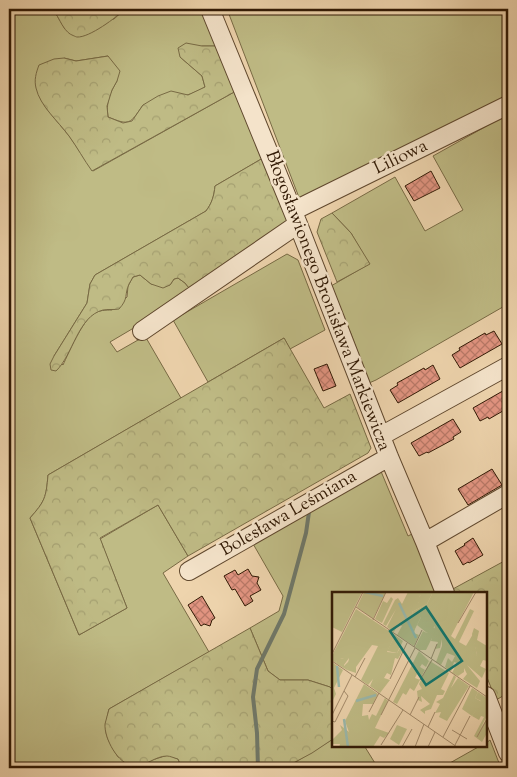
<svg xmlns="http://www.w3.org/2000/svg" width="517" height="777" font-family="'Sorts Mill Goudy',serif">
<defs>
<pattern id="forest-crowns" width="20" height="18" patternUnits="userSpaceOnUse" patternTransform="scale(1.25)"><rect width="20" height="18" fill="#bfbb85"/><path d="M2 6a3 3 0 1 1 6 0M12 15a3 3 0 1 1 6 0" fill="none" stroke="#a5a071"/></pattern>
<pattern id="building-cross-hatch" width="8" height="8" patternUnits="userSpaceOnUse" patternTransform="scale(1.25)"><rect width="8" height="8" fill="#e39582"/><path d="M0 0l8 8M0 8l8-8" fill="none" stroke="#b97968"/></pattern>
</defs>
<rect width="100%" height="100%" fill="#eed4ad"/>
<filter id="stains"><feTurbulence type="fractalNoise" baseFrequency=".004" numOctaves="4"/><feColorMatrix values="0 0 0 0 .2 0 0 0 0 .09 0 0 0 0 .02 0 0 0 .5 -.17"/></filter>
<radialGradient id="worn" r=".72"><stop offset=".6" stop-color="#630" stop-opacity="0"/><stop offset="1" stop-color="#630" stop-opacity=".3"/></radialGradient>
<path fill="#bfbb85" stroke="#786a44" d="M9,9h56l-9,5 9,15 49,-10 11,-10h77l15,37h-15l-22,11 22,19 3,11c-18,11 -42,14 -62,18 -13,19 -13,21 -35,12 -2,-14 1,-23 9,-36l-9,-25 -32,5 -12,-3 -24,39 6,11 24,29 23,34 143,-80 27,67 -48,28c-1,10 -3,17 -9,25l-111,64 -5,9 -3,19 -33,53 9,9c6,-13 19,-43 30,-51 6,-4 13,-4 19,-4l15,-13 1,-11 5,-9 7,-2 11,9 19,1 4,-6 4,-1 7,5 8,10 -83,49 7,10 28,-16 36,62 -133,77c-2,23 -3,26 -18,43l49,117 48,-27 -27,-69 58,-34 30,51 -25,17 46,79 -100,57c-6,24 -4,27 9,48l34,3 16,-5 10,4 4,9h-173z
M227,9h281v89l-205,110z
M508,114v190l-132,76 -7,3 -18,-49 -20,-48 38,-22 -18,-31 -19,-20 63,-36 30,54 38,-21 -30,-54z
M287,254l11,6 27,70 -35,19 -6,-11 -76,44 -35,-62z
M380,469l28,67 6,-3 24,60h-105v97l-3,-3 -22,-7h-28l-12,-9 -18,-43 29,-17 4,-15 -31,-54z
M333,739v7h34l-2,1 13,21h-94l10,-5z
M490,740l11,28h-60l39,-22h6v-3z"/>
<path fill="url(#forest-crowns)" stroke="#786a44" d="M65,9h60c-8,8 -36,29 -48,28 -1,0 -7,-3 -7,-3 -7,-5 -10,-14 -14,-20z
M186,43l16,3h15l19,45 -144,80c-8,-11 -15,-24 -23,-35 -11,-15 -29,-30 -33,-48 -2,-8 0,-15 3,-23l15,-6 10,-1 12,3 32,-5 12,15 -3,10 -5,9 -5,16 1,11 15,6 9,-2 11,-16 15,-9 13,-5 17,4 17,-8 -3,-11 -22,-19 -2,-9z
M263,158l33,74 -103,61 -8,-10 -7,-5 -4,1 -4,6 -7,3 -12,-4 -11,-9 -7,2c-1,2 -3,5 -4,7 -5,11 0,14 -10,25 -5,1 -11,0 -16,1 -25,6 -30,45 -47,61l-5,-1 -1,-6 4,-8 33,-53 3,-19 5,-9 111,-64c6,-8 8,-15 9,-25z
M332,213l19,20 19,31 -33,18 -20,-50 4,-13z
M284,338l40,70 26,-14 21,54 -3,5 -180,103 -30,-51 -58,33 27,70 -48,27 -49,-117c15,-17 16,-20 18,-43z
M508,559v134l-12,7 -10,-25v-82h-34l-1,-3z
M250,628l18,43 12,9h28l22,7 3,3v49l-21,14 -28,15h-102l-4,-9c-4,-1 -8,-3 -11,-3 -12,0 -22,11 -33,10 -16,-1 -30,-28 -29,-42 1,-5 3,-10 4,-15z"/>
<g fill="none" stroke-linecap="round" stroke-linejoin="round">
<path stroke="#6f7869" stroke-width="4" d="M258,768l-1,-35 -4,-36 4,-28 27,-55 22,-81 3,-21"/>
</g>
<path fill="url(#building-cross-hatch)" stroke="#311904" d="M431,171l9,17 -26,13 -9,-15z
M494,331l8,13 -42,24 -8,-13 8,-5 -1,-2 26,-15 1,2z
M327,364l9,22 -13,5 -9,-22z
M433,365l7,14 -42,24 -8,-13 8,-5 -1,-2 27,-15 1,2z
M508,388v20l-19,11 -1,-2 -8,4 -7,-13z
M453,419l8,13 -8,5 1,2 -26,14 -1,-1 -8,4 -8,-13z
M492,469l10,16 -34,20 -10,-16z
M473,538l10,17 -14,8 -1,-1 -5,3 -8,-14 10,-6 -1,-1z
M248,569l4,7 7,1 -2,6 4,7 -11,6 3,5 -8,5 -10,-17 -3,1 -8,-14 11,-6 3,5z
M202,596l13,22 -3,2 -2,6 -6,-2 -3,2 -13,-21z"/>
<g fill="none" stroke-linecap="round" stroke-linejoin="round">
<g stroke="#60482e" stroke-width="20">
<path id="minor" d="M210,9l88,215 91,233 36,85 20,51
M293,211l215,-106
M142,331l156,-107
M381,436l127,-70
M425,542l83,-48
M189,571l200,-114
M486,696l22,57"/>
</g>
<use href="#minor" stroke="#f4e3ca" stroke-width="18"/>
</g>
<g text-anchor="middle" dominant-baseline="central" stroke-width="5" stroke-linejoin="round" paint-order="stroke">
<g font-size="18" fill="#311904" stroke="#f4e3ca">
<text transform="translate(401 158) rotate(-26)">Liliowa</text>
<text transform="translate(327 301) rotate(69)">Błogosławionego Bronisława Markiewicza</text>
<text transform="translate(289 514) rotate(-30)">Bolesława Leśmiana</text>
</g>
</g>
<g transform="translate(332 592)">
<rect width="155" height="155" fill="#eed4ad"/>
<path d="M0,0h30l-20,40 -10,-5zM32,0h22l-13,27 -16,-12zM76,0h66l-23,44 4,3 15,-30 4,2 -15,31 9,5 -4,4h3l1,6 9,-2 -5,-21 2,-6 5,3 -2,9 10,6v15l-4,-1 -3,6 6,3 -4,9 -15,-13 13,16 -3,7 -14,-9 4,-5 -3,-6v4l-6,4 -6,-3 5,-10 -3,-1 -3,10 -6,-5 3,-9 4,4 3,-6 -8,-3 -6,12 -5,-3 6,-16v-7l-2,9 -5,1 3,-7 -7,-1 4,-15 -8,7 -10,-8 4,-8 -7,-1 -2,-4 15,-8 5,-10 -13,2v6l-10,13v13l6,1 -1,4 5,2 -5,11 -17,-11 5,-9 -4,-2 -4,8 -7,-5 9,-18 -10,17 -3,-2 12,-24 3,-2 4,6zM59,5l2,2 -11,24 -7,-4 8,-18 4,2zM24,17l39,26 -8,17 10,1 3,-5 3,2 -5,9 -3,-1 -4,17 -4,-2 -3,5 6,2 -10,13 -10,-7 3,-7 -5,6 -7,-5 17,-34 -6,-1 -16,22v6l-9,-3 2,-12 -5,7v-7l-4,1 -5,-7 2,12 -5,-4v-4zM87,59l10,10 -3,6 -4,-3 -2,3 5,3 -4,7 -4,-3 -2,4 5,2 -6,11 -4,-3 -4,7 -3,-2 -6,11 -4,-2zM98,69l19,12 -8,16 4,2 -2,4h-6l-6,14 -6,2v3l-5,-4 10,-6 -9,-8 1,6 -4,-2 -1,-9 5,-2 -3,-5zM0,70l11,8 -9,18 2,6 -4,8zM122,83l2,2 -5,11 7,-10 11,8 -22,35 -8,-4 2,-5 -6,1 5,-9 -4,-2 7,-4zM32,92l14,10 -5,10h-10l-1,12 6,-1 1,5 3,-6 4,2 9,-18 3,3 -13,27 14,5 -5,5 -4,-2 -7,11h-34l1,-3h-8v-4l10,-10 -2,-5 9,7 -4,-11zM146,100l9,6v18l-8,15 8,-13v15l-5,9 -8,-6 10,-19 -3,-1 -2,4 -7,-4 9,-15 -6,-3z" fill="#bfbb85"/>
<path d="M93,1l7,1 -5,10 -15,8 2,4 4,-2 3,3 -6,12 -12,-1 10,-23 6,-3 -1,-5zM95,28l9,10 -10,20h-7l-4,-3 8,-16 4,2 3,-5 -5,-4zM141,42l4,21 -6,6 -5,-5 1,-5h-4zM63,43l8,6 -6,12 -10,-2zM6,54l4,3 -2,10 4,-1v8l8,-8 -5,12 -10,-6 -3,-12zM140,96l6,4 -3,6 7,4 -10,14 -10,-7zM65,133l10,4 -8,16 -9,-6z" fill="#bfbb85"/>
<path fill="none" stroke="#99b8ac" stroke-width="2.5" d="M33,0l18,4M67,11l17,35M5,74l2,21M24,109l20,-6M12,127l4,28"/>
<path fill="none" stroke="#a28969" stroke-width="1" d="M24,15l131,90M41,28l13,-28M126,31l18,-31M82,55l8,-17M0,62l31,-62M99,67l6,-15M0,69l125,86M23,85l10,-19M58,87l17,-36M88,88l12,-20M37,120l10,-19M0,123l20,-40M49,123l34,-67M78,123l9,-18M0,129l3,1 13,-26 -4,-5M96,135l7,-15M120,138l15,9M111,145l27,-51M145,145l10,-18M49,153l22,-35M123,153l15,-29M70,155l10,-18M83,155l9,-23M96,155l7,-15"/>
<path fill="#0f766e" fill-opacity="0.15" stroke="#0f766e" stroke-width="2.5" d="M94,15l36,54 -36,24 -36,-54z"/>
<rect width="155" height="155" fill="none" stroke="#311904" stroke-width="2.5"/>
</g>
<rect width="517" height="777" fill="none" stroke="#eed4ad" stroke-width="30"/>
<rect x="10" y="10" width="497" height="757" fill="none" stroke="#311904" stroke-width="2.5"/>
<rect x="15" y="15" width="487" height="747" fill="none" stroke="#311904"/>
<rect width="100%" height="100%" filter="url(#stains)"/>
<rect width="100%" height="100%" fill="url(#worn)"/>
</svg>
